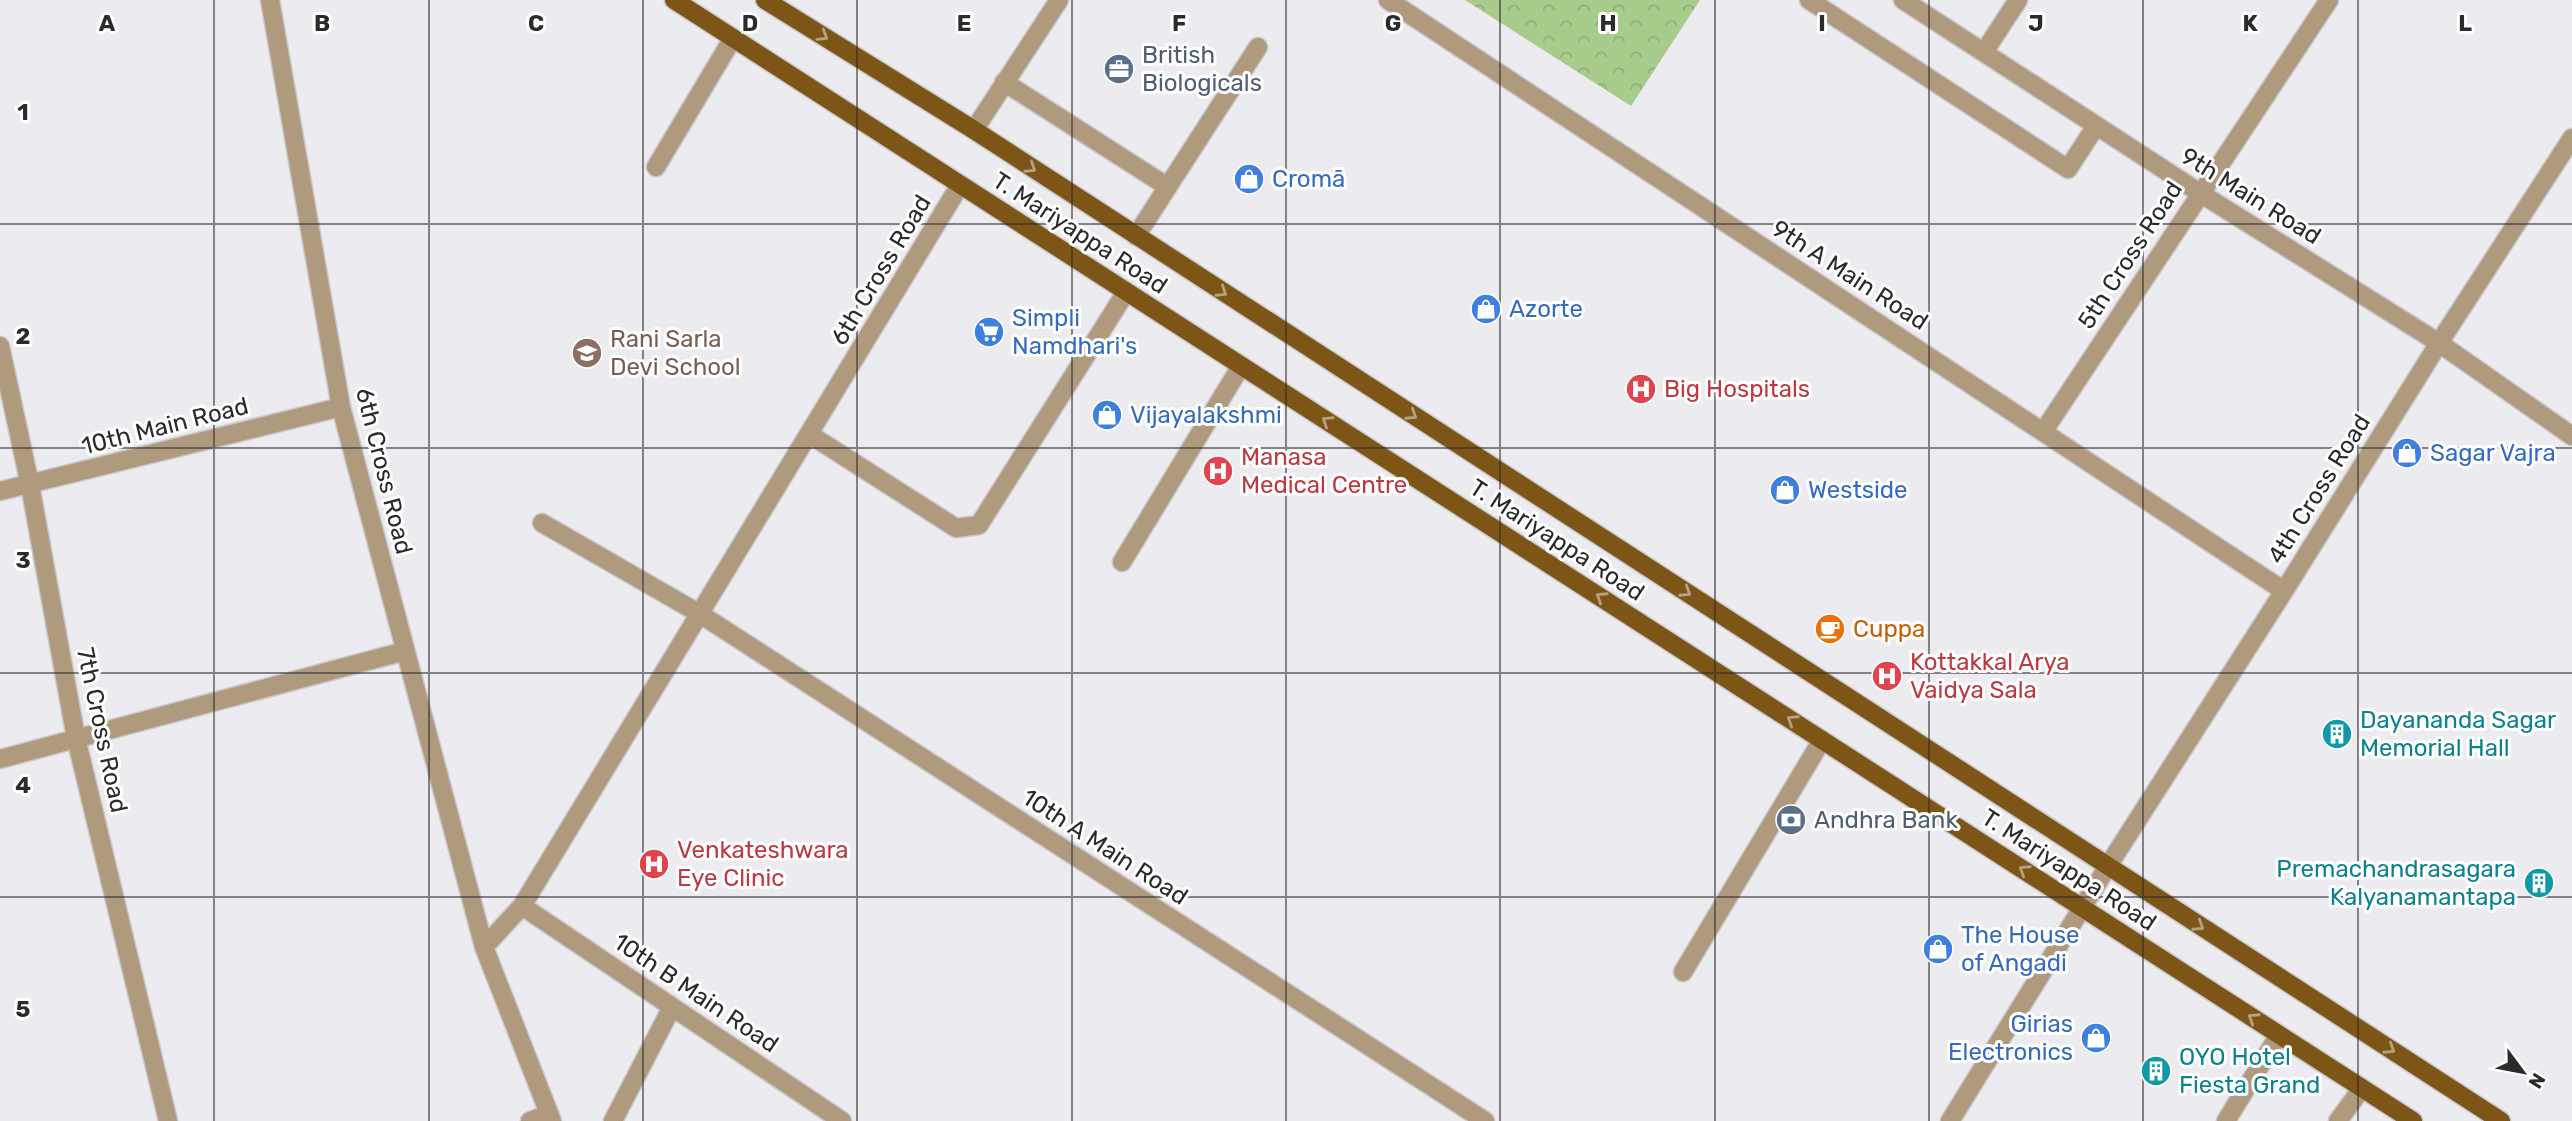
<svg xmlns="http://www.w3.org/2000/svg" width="2572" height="1121" font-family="Rubik,sans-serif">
<defs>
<pattern id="park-crowns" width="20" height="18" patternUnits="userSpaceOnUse" patternTransform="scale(1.75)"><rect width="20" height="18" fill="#a7cc8b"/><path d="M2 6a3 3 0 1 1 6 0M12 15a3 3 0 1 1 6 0" fill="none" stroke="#90af78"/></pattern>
</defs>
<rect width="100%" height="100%" fill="#ecebef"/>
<path fill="url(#park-crowns)" d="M1465,0h235l-69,106z"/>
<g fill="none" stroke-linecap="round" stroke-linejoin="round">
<g stroke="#c9c8cc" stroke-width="21">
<path id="minor" d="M270,0l71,407 143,540 68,174
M1388,0l896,591
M1809,0l259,169 28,-43
M1903,0l297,193 239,150 133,93
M1984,52l34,-52
M1004,82l164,105
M974,130l85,-130
M656,167l77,-129
M1136,236l122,-189
M0,346l30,139 46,253 92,383
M2043,432l286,-432
M809,434l147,94 23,-3 147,-233
M0,491l341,-84
M542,523l158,91 785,507
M1122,562l119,-196
M0,759l405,-108
M522,906l320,215
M484,947l38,-41 438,-721
M1683,972l139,-232
M530,1121l19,-7
M613,1121l59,-114
M1950,1121l158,-255 176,-275 155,-248 133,-205
M2226,1121l53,-86
M2338,1121l24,-33"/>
</g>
<g stroke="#c9c8cc" stroke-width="21">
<path id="major" d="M674,0l1739,1121
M765,0l209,130 1527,991"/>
</g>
<use href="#minor" stroke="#b09a7d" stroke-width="18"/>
<use href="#major" stroke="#7c5517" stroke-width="18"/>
</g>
<defs><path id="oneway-chevron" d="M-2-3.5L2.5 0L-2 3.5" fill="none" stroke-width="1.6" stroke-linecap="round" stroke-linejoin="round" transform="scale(1.75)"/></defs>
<g stroke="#b7a27f">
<use href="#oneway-chevron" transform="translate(823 36) rotate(32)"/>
<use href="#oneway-chevron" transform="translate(1031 168) rotate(33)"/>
<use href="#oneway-chevron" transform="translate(1222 292) rotate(33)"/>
<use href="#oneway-chevron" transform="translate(1412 415) rotate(33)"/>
<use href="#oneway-chevron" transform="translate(1327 421) rotate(-147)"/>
<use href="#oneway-chevron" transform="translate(1686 592) rotate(33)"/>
<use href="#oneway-chevron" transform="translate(1601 597) rotate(-147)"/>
<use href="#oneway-chevron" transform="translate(1792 720) rotate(-147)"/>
<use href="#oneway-chevron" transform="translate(2024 870) rotate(-147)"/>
<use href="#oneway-chevron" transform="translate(2199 926) rotate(33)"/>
<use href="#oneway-chevron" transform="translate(2253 1018) rotate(-147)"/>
<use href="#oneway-chevron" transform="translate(2390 1049) rotate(33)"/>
</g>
<path fill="none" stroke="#2b2b2c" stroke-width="2" stroke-opacity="0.55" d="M214,0v1121M429,0v1121M643,0v1121M857,0v1121M1072,0v1121M1286,0v1121M1500,0v1121M1715,0v1121M1929,0v1121M2143,0v1121M2358,0v1121M0,224h2572M0,448h2572M0,673h2572M0,897h2572"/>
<defs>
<g id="office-disc" transform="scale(1.575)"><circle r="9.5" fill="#5c6f8a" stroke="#fff"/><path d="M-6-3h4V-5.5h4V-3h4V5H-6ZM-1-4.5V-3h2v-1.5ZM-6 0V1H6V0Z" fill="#fff"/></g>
<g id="shop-disc" transform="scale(1.575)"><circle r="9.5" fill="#3f7fe0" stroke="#fff"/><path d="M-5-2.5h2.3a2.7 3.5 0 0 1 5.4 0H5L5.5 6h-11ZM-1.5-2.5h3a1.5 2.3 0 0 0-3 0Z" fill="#fff"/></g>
<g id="supermarket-disc" transform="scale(1.575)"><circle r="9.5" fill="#3f7fe0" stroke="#fff"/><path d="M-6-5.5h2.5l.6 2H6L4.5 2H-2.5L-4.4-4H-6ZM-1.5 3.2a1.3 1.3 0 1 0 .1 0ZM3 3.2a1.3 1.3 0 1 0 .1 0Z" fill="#fff"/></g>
<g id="school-disc" transform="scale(1.575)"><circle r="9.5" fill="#8d6e63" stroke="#fff"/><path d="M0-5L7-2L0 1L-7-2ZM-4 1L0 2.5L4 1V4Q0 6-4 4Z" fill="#fff"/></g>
<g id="hospital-disc" transform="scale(1.575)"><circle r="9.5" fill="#e0444e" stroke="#fff"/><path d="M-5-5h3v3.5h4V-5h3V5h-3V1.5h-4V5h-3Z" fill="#fff"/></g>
<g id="cafe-disc" transform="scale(1.575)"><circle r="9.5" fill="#e8710a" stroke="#fff"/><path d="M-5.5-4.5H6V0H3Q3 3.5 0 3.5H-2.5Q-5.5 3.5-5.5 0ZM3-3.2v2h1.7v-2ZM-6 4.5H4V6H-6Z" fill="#fff"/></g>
<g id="building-disc" transform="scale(1.575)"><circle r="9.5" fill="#0f9aa8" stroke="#fff"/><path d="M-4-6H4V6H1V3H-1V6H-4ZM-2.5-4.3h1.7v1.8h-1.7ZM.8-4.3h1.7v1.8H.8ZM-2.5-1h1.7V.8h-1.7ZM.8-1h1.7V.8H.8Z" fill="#fff"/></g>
<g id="bank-disc" transform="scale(1.575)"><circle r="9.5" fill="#5c6f8a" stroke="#fff"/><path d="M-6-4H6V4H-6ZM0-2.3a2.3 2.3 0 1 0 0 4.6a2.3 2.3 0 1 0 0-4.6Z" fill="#fff"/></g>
</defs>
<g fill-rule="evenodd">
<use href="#office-disc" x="1119" y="69"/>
<use href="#shop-disc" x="1249" y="179"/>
<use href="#shop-disc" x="1486" y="309"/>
<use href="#supermarket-disc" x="989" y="332"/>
<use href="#school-disc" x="587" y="353"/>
<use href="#hospital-disc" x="1641" y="389"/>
<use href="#shop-disc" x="1107" y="415"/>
<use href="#shop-disc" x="2407" y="453"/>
<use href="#hospital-disc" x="1218" y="471"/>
<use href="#shop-disc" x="1785" y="490"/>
<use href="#cafe-disc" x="1830" y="629"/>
<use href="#hospital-disc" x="1887" y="676"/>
<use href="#building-disc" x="2337" y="734"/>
<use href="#bank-disc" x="1791" y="820"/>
<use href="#hospital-disc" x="654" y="864"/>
<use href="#building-disc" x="2539" y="883"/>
<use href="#shop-disc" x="1938" y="949"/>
<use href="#shop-disc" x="2096" y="1038"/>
<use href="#building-disc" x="2156" y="1071"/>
</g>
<g text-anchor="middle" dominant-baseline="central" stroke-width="6" stroke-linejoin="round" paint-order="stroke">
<g font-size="24" fill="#4e5e75" stroke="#fff" text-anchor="start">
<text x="1142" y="55">British<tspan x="1142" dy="28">Biologicals</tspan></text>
<text x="1814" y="820">Andhra Bank</text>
</g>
<g font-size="24" fill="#366cbe" stroke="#fff" text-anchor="start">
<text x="1272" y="179">Cromā</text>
<text x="1509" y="309">Azorte</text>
<text x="1012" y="318">Simpli<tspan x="1012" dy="28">Namdhari's</tspan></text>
<text x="1130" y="415">Vijayalakshmi</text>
<text x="2430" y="453">Sagar Vajra</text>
<text x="1808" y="490">Westside</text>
<text x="1961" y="935">The House<tspan x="1961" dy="28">of Angadi</tspan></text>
<text x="2073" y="1024" text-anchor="end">Girias<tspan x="2073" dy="28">Electronics</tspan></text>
</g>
<g font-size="24" fill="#2b2b2c" stroke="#fff">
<text transform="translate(2251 196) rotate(32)">9th Main Road</text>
<text transform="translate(1080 233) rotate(33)">T. Mariyappa Road</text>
<text transform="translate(2130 255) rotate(-57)">5th Cross Road</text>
<text transform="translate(881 270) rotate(-59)">6th Cross Road</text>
<text transform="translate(1850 275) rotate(33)">9th A Main Road</text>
<text transform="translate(165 426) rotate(-14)">10th Main Road</text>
<text transform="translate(384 471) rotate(76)">6th Cross Road</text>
<text transform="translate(2319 489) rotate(-58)">4th Cross Road</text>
<text transform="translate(1557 540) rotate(33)">T. Mariyappa Road</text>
<text transform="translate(102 730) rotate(78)">7th Cross Road</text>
<text transform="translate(1105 847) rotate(33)">10th A Main Road</text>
<text transform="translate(2069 870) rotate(33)">T. Mariyappa Road</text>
<text transform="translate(696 993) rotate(34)">10th B Main Road</text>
</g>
<g font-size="24" fill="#785e54" stroke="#fff" text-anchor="start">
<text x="610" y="339">Rani Sarla<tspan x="610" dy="28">Devi School</tspan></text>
</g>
<g font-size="24" fill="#be3a42" stroke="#fff" text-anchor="start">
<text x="1664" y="389">Big Hospitals</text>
<text x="1241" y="457">Manasa<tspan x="1241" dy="28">Medical Centre</tspan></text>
<text x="1910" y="662">Kottakkal Arya<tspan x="1910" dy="28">Vaidya Sala</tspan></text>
<text x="677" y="850">Venkateshwara<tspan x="677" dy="28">Eye Clinic</tspan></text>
</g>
<g font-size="24" fill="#c56008" stroke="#fff" text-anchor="start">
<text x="1853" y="629">Cuppa</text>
</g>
<g font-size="24" fill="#0d838f" stroke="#fff" text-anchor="start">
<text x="2360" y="720">Dayananda Sagar<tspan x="2360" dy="28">Memorial Hall</tspan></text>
<text x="2516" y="869" text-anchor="end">Premachandrasagara<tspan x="2516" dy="28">Kalyanamantapa</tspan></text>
<text x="2179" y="1057">OYO Hotel<tspan x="2179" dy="28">Fiesta Grand</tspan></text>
</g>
</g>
<g font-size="23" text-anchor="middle" font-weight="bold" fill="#2b2b2c" stroke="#fff" stroke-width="6" stroke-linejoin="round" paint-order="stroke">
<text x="107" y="31">A</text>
<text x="322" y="31">B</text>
<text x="536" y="31">C</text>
<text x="750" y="31">D</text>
<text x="964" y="31">E</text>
<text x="1179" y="31">F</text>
<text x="1393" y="31">G</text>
<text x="1608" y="31">H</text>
<text x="1822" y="31">I</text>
<text x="2036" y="31">J</text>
<text x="2250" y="31">K</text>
<text x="2465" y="31">L</text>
<text x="23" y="120">1</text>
<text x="23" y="344">2</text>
<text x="23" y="568">3</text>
<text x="23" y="793">4</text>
<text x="23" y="1017">5</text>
</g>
<g transform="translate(2523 1072) rotate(122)" stroke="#ffffff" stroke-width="5" paint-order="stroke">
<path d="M0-5L12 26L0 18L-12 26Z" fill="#2b2b2c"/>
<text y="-10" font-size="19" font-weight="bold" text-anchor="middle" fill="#2b2b2c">N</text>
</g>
</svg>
